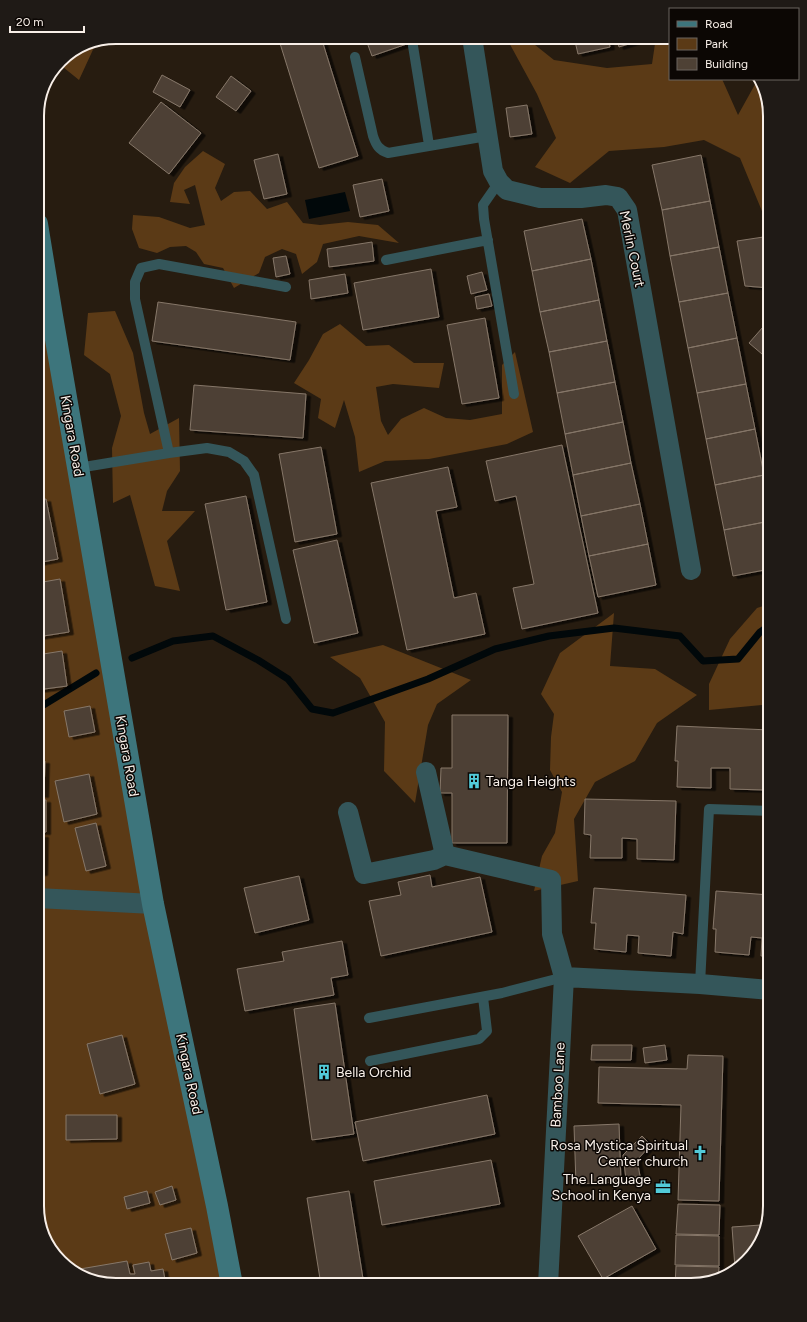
<svg xmlns="http://www.w3.org/2000/svg" width="807" height="1322" font-family="Figtree,sans-serif">
<defs>
<filter id="shadow"><feDropShadow dx="4.5" dy="2.5" stdDeviation="0" flood-color="#0009"/></filter>
</defs>
<rect width="100%" height="100%" fill="#271c10"/>
<path fill="#5b3a16" d="M506,37h19l29,23 53,8 45,-4 4,-27h14v42h52l16,36 20,-36h2l2,2 8,33 -7,11h7v91h-6l-24,-58 -36,-18 -40,7 -55,4 -39,32 -35,-16 21,-29 -19,-44z
M97,41l-18,39 -21,-17 2,-3 26,-17z
M203,151l22,13 -10,24 6,13 13,-9 16,-1 17,18 20,-7 16,21 17,2 28,-3 30,3 21,18 -40,-7 -36,8 -6,18 -15,12 -6,-20 -14,-5 -17,8 -6,16 -25,15 -11,-20 -19,-4 -8,-12 -10,-6 -16,1 -13,6 -18,-5 -7,-19 1,-14 26,2 31,11 15,-3 -10,-40 -11,5 6,14 -20,-2 4,-19 11,-16z
M37,267l186,1018h-112l-39,-13 -27,-31 -8,-35z
M115,311l18,42 11,60 6,21 29,-16 1,53 -13,20 -5,20h33l-28,30 13,50 -25,-5 -25,-91 -17,8 -1,-55 9,-32 -11,-42 -26,-19 4,-42z
M340,324l26,22 23,-1 25,18h30l-5,25 -46,-4 -17,3 5,34 7,14 13,-16 23,-11 22,10 24,2 32,-6v-49l13,-13 18,80 -26,12 -78,15 -44,2 -26,11 -4,-35 -11,-37 -9,28 -17,-10 3,-19 -27,-16 15,-23 14,-26z
M770,604v96l-8,5 -53,5v-26l21,-45 27,-31z
M614,613l-4,53 45,3 42,26 -40,28 -22,38 -40,21 -21,37 4,62 -44,10 8,-35 13,-23 7,-41 -12,-22 1,-33 3,-23 -13,-20 19,-41z
M383,645l88,35 -34,24 -9,21 -13,78 -31,-32 1,-49 -25,-44 -30,-21z"/>
<path fill="#01080a" d="M345,192l5,19 -41,8 -4,-19z"/>
<g fill="none" stroke-linecap="round" stroke-linejoin="round">
<path stroke="#01080a" stroke-width="7" d="M132,658l41,-17 40,-5 45,24 30,19 24,30 21,4 95,-34 67,-30 54,-13 65,-8 66,8 23,25 35,-2 22,-27 10,-7
M37,709l59,-36"/>
</g>
<path fill="#4e4135" stroke="#867769" filter="url(#shadow)" d="M278,37h43l37,119 -39,12z
M365,37h62l-55,19z
M574,37h34l2,10 -32,7z
M616,37h21l1,4 -19,6z
M162,75l28,15 -10,17 -27,-15z
M231,76l20,15 -15,20 -20,-14z
M161,102l40,31 -32,41 -40,-31z
M527,105l5,29 -22,3 -4,-29z
M278,154l9,40 -23,5 -10,-39z
M701,155l9,46 -48,9 -10,-45z
M382,179l7,32 -29,6 -7,-32z
M710,201l9,46 -49,9 -8,-46z
M582,219l9,40 -59,12 -8,-40z
M770,236v52l-25,-2 -8,-45z
M372,242l2,19 -45,6 -2,-18z
M719,247l9,46 -49,9 -9,-46z
M286,256l4,18 -14,3 -3,-19z
M591,259l8,41 -59,12 -8,-41z
M431,269l8,48 -76,13 -9,-47z
M482,272l5,18 -16,4 -4,-18z
M345,274l3,19 -37,6 -2,-19z
M728,293l9,45 -49,10 -9,-46z
M489,294l3,12 -15,3 -2,-12z
M599,300l8,41 -58,11 -9,-40z
M158,302l138,20 -6,38 -138,-19z
M485,318l14,80 -37,6 -15,-79z
M770,319v40l-1,1 -20,-17z
M737,338l9,46 -49,9 -9,-45z
M607,341l8,41 -58,11 -8,-41z
M615,382l8,40 -58,12 -8,-41z
M746,384l9,45 -49,10 -9,-46z
M194,385l112,9 -3,44 -113,-8z
M623,422l8,41 -58,12 -8,-41z
M755,429l9,46 -49,10 -9,-46z
M562,445l36,168 -76,16 -9,-41 21,-4 -18,-88 -21,5 -9,-40z
M321,447l16,87 -42,8 -16,-88z
M631,463l9,41 -59,12 -8,-41z
M448,467l9,40 -21,4 18,87 22,-5 9,41 -78,16 -36,-167z
M764,475l6,33v13l-46,9 -9,-45z
M246,496l21,106 -41,8 -21,-106z
M46,499l12,60 -21,4v-62z
M640,504l8,40 -59,12 -8,-40z
M770,521v48l-37,7 -9,-46z
M337,540l21,93 -44,10 -21,-93z
M648,544l8,41 -58,12 -9,-41z
M60,579l9,53 -32,5v-54z
M62,651l5,35 -30,4v-35z
M90,706l5,26 -26,5 -5,-26z
M452,715h56l-1,128h-55v-50h-12l1,-25h11z
M677,726l93,4v38l-4,-1 -1,23 -35,-1v-21h-19v20l-34,-1 1,-26h-3z
M37,761h8l-1,34 -7,-1z
M89,774l8,40 -33,8 -9,-41z
M585,799l91,2 -2,59 -37,-1v-20l-15,-1v20h-32l1,-23 -7,-1z
M37,800h9v32h-9z
M96,823l10,43 -20,5 -11,-43z
M37,835h7l-1,38h-6z
M430,875l2,12 48,-10 12,55 -111,24 -12,-55 32,-6 -3,-13z
M299,876l10,44 -54,13 -11,-45z
M594,888l92,7 -3,39 -10,-2 -2,24 -33,-3 1,-17 -12,-1 -1,17 -32,-3 2,-26h-5z
M716,891l54,4v61h-9l1,-18 -11,-1 -2,18 -34,-3 1,-23h-3z
M342,941l6,34 -17,3 3,17 -89,16 -8,-42 47,-8 -2,-9z
M335,1003l19,131 -42,6 -18,-131z
M122,1035l13,49 -35,10 -13,-50z
M592,1045h40l-1,15h-40z
M665,1045l2,15 -22,3 -2,-15z
M688,1055l35,1 -4,145 -41,-1 3,-95 -83,-2 1,-36 88,2z
M487,1095l8,39 -132,27 -8,-39z
M66,1115h51v24l-51,1z
M619,1124l2,58 -45,2 -2,-58z
M642,1136l9,9 -14,15 3,16 -14,3 -3,-24z
M491,1160l9,44 -118,21 -8,-44z
M172,1186l4,14 -16,5 -5,-13z
M147,1191l3,12 -23,6 -3,-12z
M349,1191l15,94h-43l-14,-87z
M678,1204l42,1 -1,30 -43,-1z
M632,1206l24,43 -53,30 -25,-43z
M761,1225v10l-4,15 -22,18 -3,-41z
M191,1228l6,25 -25,7 -7,-26z
M676,1235l43,1v30l-44,-1z
M127,1261l3,13h5l-2,-9 16,-3 2,9 12,-2 3,16h-55l-30,-10 -1,-6z
M676,1266l43,1 -1,12 -27,6h-16z"/>
<g fill="none" stroke-linecap="round" stroke-linejoin="round">
<path stroke="#34565a" stroke-width="10" d="M413,46l16,99
M355,57l18,79c3,9 6,14 15,17l99,-17
M499,182l-16,23 1,14 30,175
M386,260l102,-20
M169,453l-34,-154v-17l6,-14 18,-4 127,23
M78,468l91,-15 38,-5 22,4 15,9 10,14 32,144
M700,984l9,-175 61,2
M369,1018l133,-25 62,-16
M370,1061l109,-22 8,-8 -4,-34"/>
<path stroke="#34565a" stroke-width="20" d="M472,37l21,134 6,11 8,8 33,8h41l25,-3 12,2 9,13 64,360
M37,313l15,3
M426,772l19,83
M348,812l16,62 70,-14 11,-5 106,25 1,54 12,43 -16,308
M37,898l116,6
M564,977l136,7 70,6"/>
<path stroke="#3d757c" stroke-width="22" d="M37,224l15,92 101,588 64,302 15,79"/>
</g>
<defs>
<g id="building-bare" transform="scale(1.2)"><path d="M-4-6H4V6H1V3H-1V6H-4ZM-2.5-4.3h1.7v1.8h-1.7ZM.8-4.3h1.7v1.8H.8ZM-2.5-1h1.7V.8h-1.7ZM.8-1h1.7V.8H.8Z" fill="#52cbd9" stroke="#0c0704" stroke-width="2.5" paint-order="stroke"/></g>
<g id="church-bare" transform="scale(1.2)"><path d="M-1.2-6h2.4v3.5h3.3v2.4h-3.3V6h-2.4V-.1h-3.3v-2.4h3.3Z" fill="#52cbd9" stroke="#0c0704" stroke-width="2.5" paint-order="stroke"/></g>
<g id="office-bare" transform="scale(1.2)"><path d="M-6-3h4V-5.5h4V-3h4V5H-6ZM-1-4.5V-3h2v-1.5ZM-6 0V1H6V0Z" fill="#52cbd9" stroke="#0c0704" stroke-width="2.5" paint-order="stroke"/></g>
</defs>
<g fill-rule="evenodd">
<use href="#building-bare" x="474" y="781"/>
<use href="#building-bare" x="324" y="1072"/>
<use href="#church-bare" x="700" y="1153"/>
<use href="#office-bare" x="663" y="1187"/>
</g>
<g text-anchor="middle" dominant-baseline="central" stroke-width="3" stroke-linejoin="round" paint-order="stroke">
<g font-size="14" fill="#f8efe8" stroke="#0c0704">
<text transform="translate(632 249) rotate(78)">Merlin Court</text>
<text transform="translate(72 436) rotate(80)">Kingara Road</text>
<text transform="translate(127 756) rotate(80)">Kingara Road</text>
<text transform="translate(189 1074) rotate(78)">Kingara Road</text>
<text transform="translate(558 1085) rotate(-87)">Bamboo Lane</text>
</g>
<g font-size="14" fill="#f8efe8" stroke="#0c0704" text-anchor="start">
<text x="486" y="781">Tanga Heights</text>
<text x="336" y="1072">Bella Orchid</text>
<text x="688" y="1145" text-anchor="end">Rosa Mystica Spiritual<tspan x="688" dy="16">Center church</tspan></text>
<text x="651" y="1179" text-anchor="end">The Language<tspan x="651" dy="16">School in Kenya</tspan></text>
</g>
</g>
<path d="M0 0H807V1322H0ZM116 44H691A72 72 0 0 1 763 116V1206A72 72 0 0 1 691 1278H116A72 72 0 0 1 44 1206V116A72 72 0 0 1 116 44Z" fill="#1f1a16" fill-rule="evenodd"/>
<path fill="none" stroke="#f8efe8" stroke-width="2" d="M116 44H691A72 72 0 0 1 763 116V1206A72 72 0 0 1 691 1278H116A72 72 0 0 1 44 1206V116A72 72 0 0 1 116 44Z"/>
<rect x="669" y="8" width="130" height="72" fill="#0c0704" stroke="#6a645f"/>
<rect x="677" y="21" width="20" height="6" fill="#3d757c" stroke="#6a645f"/>
<text x="705" y="28" font-size="12" fill="#f8efe8">Road</text>
<rect x="677" y="38" width="20" height="12" fill="#5b3a16" stroke="#6a645f"/>
<text x="705" y="48" font-size="12" fill="#f8efe8">Park</text>
<rect x="677" y="58" width="20" height="12" fill="#4e4135" stroke="#6a645f"/>
<text x="705" y="68" font-size="12" fill="#f8efe8">Building</text>
<path d="M10 26v6h74v-6" fill="none" stroke="#f8efe8" stroke-width="2"/>
<text x="16" y="26" font-size="12" fill="#f8efe8" stroke="#0c0704" stroke-width="3" paint-order="stroke">20 m</text>
</svg>
